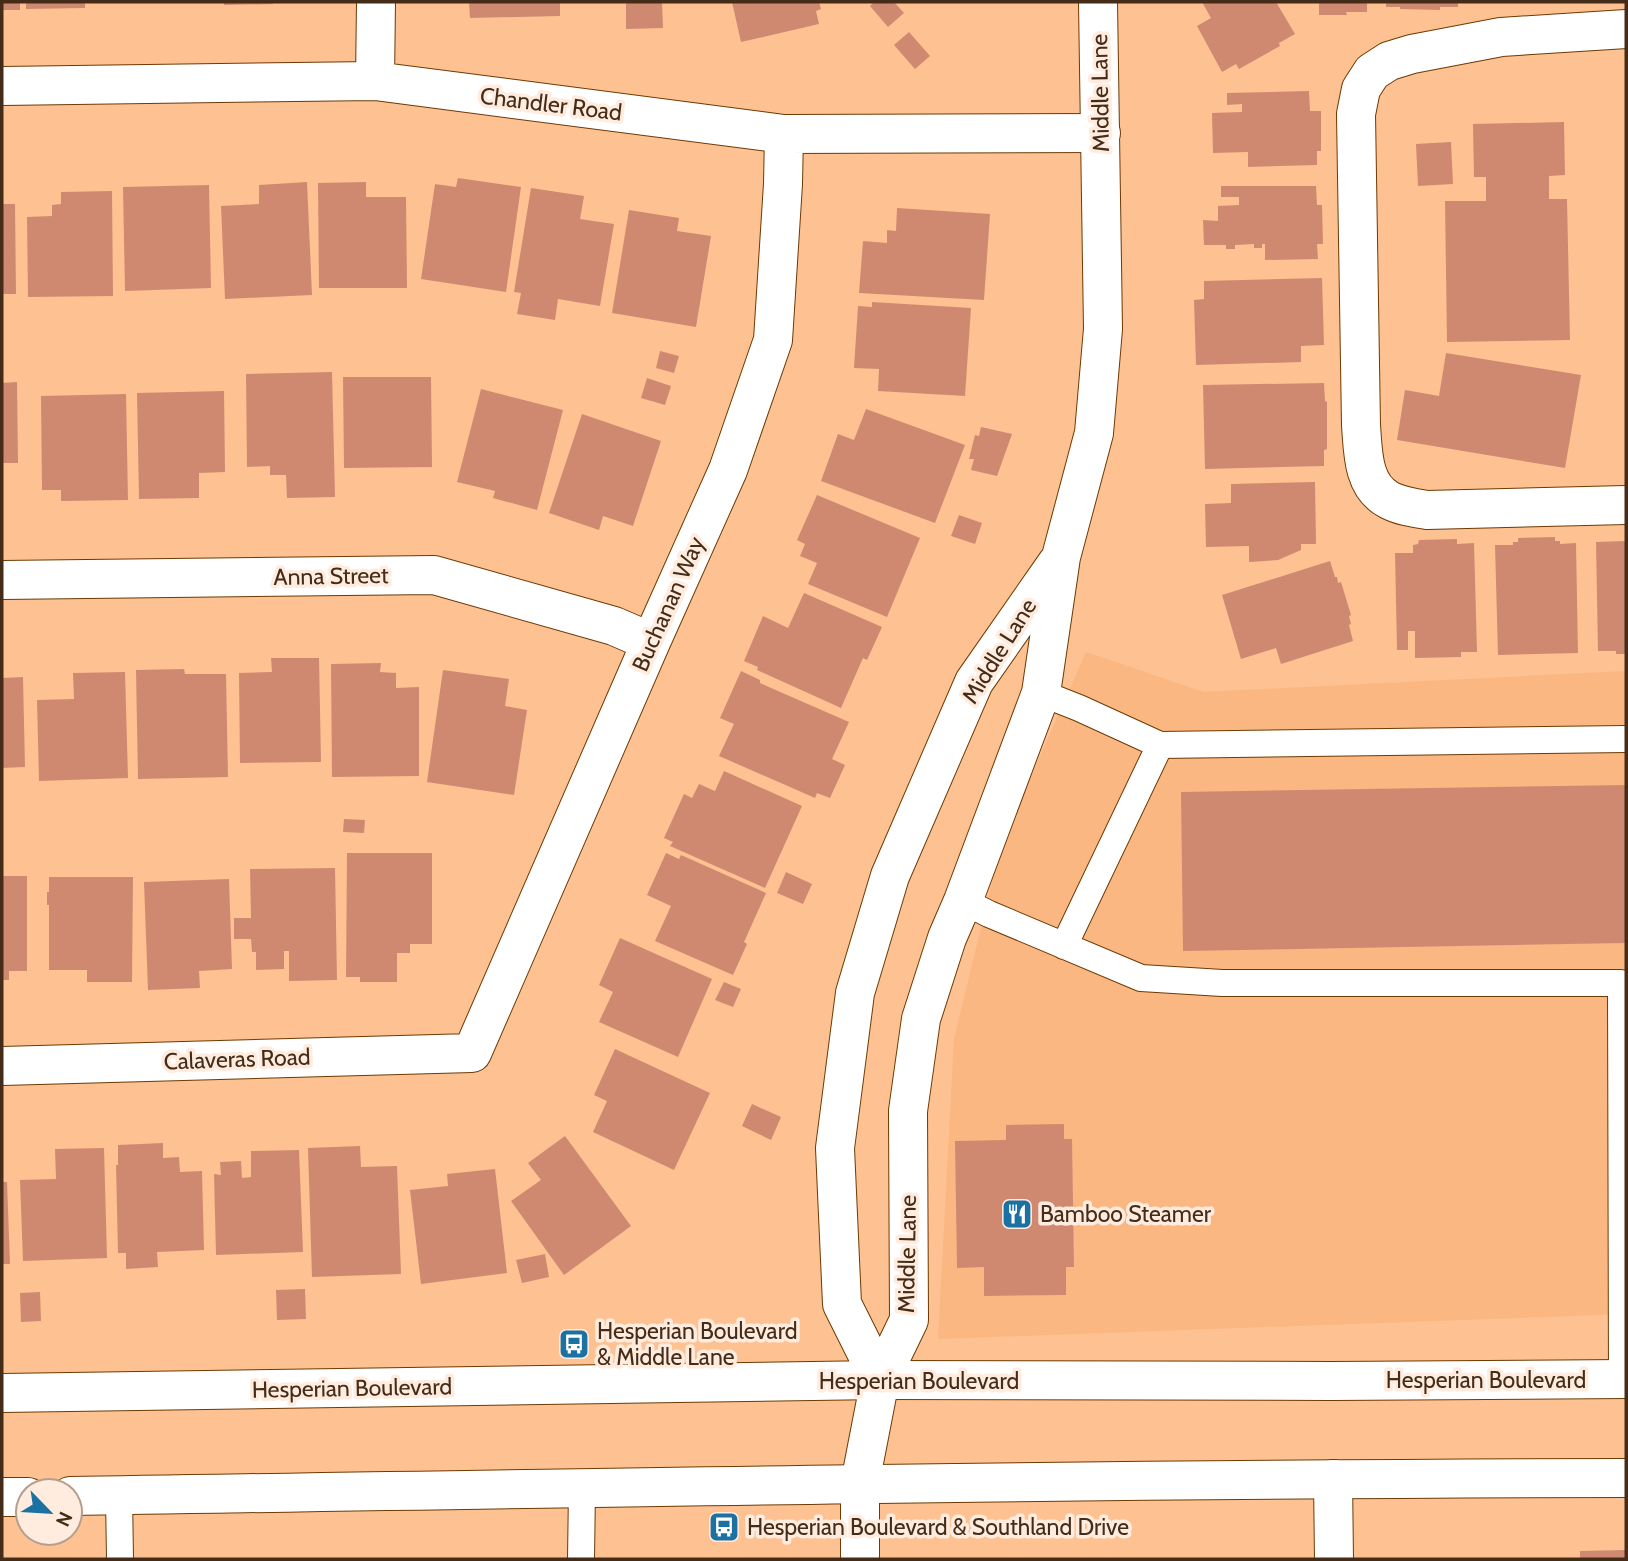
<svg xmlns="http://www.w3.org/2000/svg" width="1628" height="1561" font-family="Cabin,sans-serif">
<rect width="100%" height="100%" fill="#fec191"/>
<path fill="#fab782" d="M1086,652l118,40 422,-21v643l-688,25 16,-300 47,-194z"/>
<path fill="#d08971" d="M2,2h18v8h-18z
M26,2h59v6l-59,1z
M224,2h49v2l-49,1z
M469,2h91v14l-90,2z
M626,2h36l1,26 -37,1z
M732,2h87l2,7 -5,2 3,13 -78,18z
M874,2h20l10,11 -16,14 -18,-21z
M1202,2h74l19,32 -16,9 1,3 -41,23 -3,-5 -14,8 -25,-46 14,-8z
M1319,2h48v10h-21l1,3h-28z
M1386,2h72v5h-18v3l-40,-1v-2h-14z
M909,32l21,24 -15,13 -21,-24z
M1309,91l1,20h11v40h-4v14l-69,2v-15l-35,1 -1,-40 30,-1v-8l-15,1v-12z
M1564,122l1,53 -16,1v23h18l3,141 -123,2 -2,-141h41v-24h-12l-1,-53z
M1451,142l2,42 -35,2 -2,-42z
M458,178l63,9 -15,105 -85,-13 14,-95 21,3z
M307,182l5,113 -87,4 -4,-93 38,-2v-19z
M366,182v15h40l1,91h-88l-1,-105z
M209,185l2,103 -86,3 -2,-104z
M1221,186h95l1,19h5l1,39h-6l1,15 -53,1v-16h-3v4h-8v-4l-19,1v4h-9v-4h-22l-1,-25 15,1v-15l21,-1v-8h-18z
M531,188l53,8 -4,23 34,5 -14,82 -42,-7 -3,21 -38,-6 4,-21 -7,-1z
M112,191l1,105 -85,1 -1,-80 25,-1v-11l9,-1v-12z
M2,204h13l1,90h-14z
M897,208l93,6 -6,86 -125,-7 4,-52 24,2v-13l9,1z
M629,210l50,8 -2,13 34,5 -15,91 -84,-14z
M1322,278l2,67 -23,1v16l-105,3 -2,-65 10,-1v-18z
M872,302l99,6 -6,88 -87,-5 1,-22 -25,-1 4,-62 14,1z
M660,351l19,5 -5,17 -18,-5z
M1446,353l135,22 -16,93 -168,-28 8,-50 34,6z
M332,372l3,125 -48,1 -1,-23h-16v-9l-23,1 -1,-93z
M343,377h88l1,90 -88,1z
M647,378l24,8 -6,19 -24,-7z
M17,382l1,81h-16v-80z
M1324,383l1,18 2,1v47l-3,1v16l-119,3 -2,-84z
M481,389l82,21 -26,100 -44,-12 2,-7 -38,-9z
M224,391l1,81 -26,1v25l-60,1 -2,-106z
M126,394l2,106 -67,1v-11h-19l-1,-94z
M866,409l99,36 -30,78 -114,-42 17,-47 16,6z
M582,414l79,27 -28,85 -30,-10 -4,14 -50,-17z
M981,427l31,7 -15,42 -26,-6 3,-11h-5l6,-24 4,1z
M1315,482l1,62h-15v6l-23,10 -29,2v-16l-43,1 -1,-43 26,-1v-19z
M817,495l103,43 -33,79 -79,-33 9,-21 -17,-7 5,-12 -8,-4z
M959,515l23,8 -7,21 -24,-8z
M1555,537v4h5v3l16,-1 2,110 -80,2 -3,-110h18v-3h5v-4z
M1457,539v5l17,-1 3,109h-16v5l-46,1v-27h-7v19h-11l-2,-97h18v-8l5,-1 1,-4z
M1626,541v113h-10v-3h-18l-2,-109z
M1330,561l5,16h2l1,6 3,-1 10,33 -2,1 2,8 -2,1 4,16 -72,23 -5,-16 -35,11 -19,-64z
M804,593l78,34 -15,33 -4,-2 -22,50 -84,-38 1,-3 -14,-6 19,-45 25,12z
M271,658h48l2,104 -81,1 -1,-90 33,-1z
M381,663l-1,9 16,1v15l23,-1v89l-87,1 -1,-113z
M184,669l1,5h41l2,103 -90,2 -2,-109z
M443,670l66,9 -4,27 22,4 -13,85 -87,-13z
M741,671l19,9v3l89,39 -17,37 13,6 -15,33 -13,-5 -2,5 -96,-42 15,-32 -14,-6z
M125,672l3,106 -89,3 -2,-81 37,-1 -1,-26z
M23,677l2,90 -23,1v-90z
M724,771l78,35 -37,82 -95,-42 3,-4 -9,-4 20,-44 8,4 7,-14 16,7z
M1626,785v158l-443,8 -2,-159z
M344,819l21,1 -1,13 -21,-1z
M347,853h85v91h-22v9h-13v29h-37v-5h-14z
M666,853l13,6 2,-4 85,38 -22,49 3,2 -14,31 -78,-34 16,-35 -24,-11z
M335,868l2,112 -48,1v-30h-5v18l-28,1v-18h-4l-1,-13h-17v-21h17l-1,-49z
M786,872l26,12 -9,20 -26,-11z
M2,876h25v95h-18v9h-7z
M49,877h84l-1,105h-45v-12h-38v-65h-2v-13h2z
M229,879l3,90 -33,2 1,17 -52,2 -4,-108z
M620,938l92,41 -34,78 -79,-35 14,-30 -14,-7z
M724,982l17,7 -8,18 -18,-7z
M615,1049l95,44 -36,77 -81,-38 14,-31 -13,-6z
M752,1104l29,13 -10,23 -29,-14z
M1064,1124v15h8l2,128h-8v28l-82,1v-29l-27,1 -2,-127 51,-1v-15z
M565,1136l66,90 -67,49 -53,-74 30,-21 -13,-17z
M163,1143v15l16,-1 1,15 22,-1 2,79 -47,2 1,15 -32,2v-16h-8l-2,-88h2v-20z
M360,1146l1,21 36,-1 4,108 -89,3 -4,-129z
M104,1148l3,110 -84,3 -3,-81 36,-1 -1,-30z
M299,1150l4,102 -87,3 -2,-81 7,1 -1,-13 21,-1 1,17 9,-1v-26z
M495,1169l12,104 -86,11 -11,-94 38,-4 -1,-12z
M2,1182h5l3,82h-8z
M545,1254l4,23 -27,6 -6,-23z
M305,1289l1,30 -29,1 -1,-30z
M40,1292l1,29 -20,1 -1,-29z
M1626,1550v9h-46v-8z"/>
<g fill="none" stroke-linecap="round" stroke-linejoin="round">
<g stroke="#6d3a03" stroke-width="28">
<path id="service" d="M1041,693l38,15 81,37 -96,201
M1160,745l466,-6
M963,901l26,13 152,64 81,5h399l1,397
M119,1495l1,64
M581,1559l1,-70"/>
</g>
<g stroke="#6d3a03" stroke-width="40">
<path id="minor" d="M1626,29l-125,8 -89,17 -23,7 -17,11 -11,17 -5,25 5,311c2,26 1,61 28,75 11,6 25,8 38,10l199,-5
M375,81l1,-79
M2,86l373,-5 409,53 317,-1
M2,580l432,-5 180,51 37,16
M2,1066l470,-13 179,-411 77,-172 45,-130 10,-156 1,-50
M1333,1479l1,80"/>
</g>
<g stroke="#6d3a03" stroke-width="40">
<path id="tertiary" d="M880,1380l29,-60 -1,-209 13,-92 26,-81 16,-37 78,-208 20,-136 33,-124 9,-104 -5,-327
M880,1380l-38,-76 -7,-156 20,-155 35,-117 84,-194 83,-119"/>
</g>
<g stroke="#6d3a03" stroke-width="40">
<path id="secondary" d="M860,1559v-76l20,-103"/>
</g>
<g stroke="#6d3a03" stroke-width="40">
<path id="primary" d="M2,1393l878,-13 452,1 294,-2
M70,1496c519,-8 1037,-17 1556,-18
M2,1497h26"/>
</g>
<use href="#service" stroke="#fff" stroke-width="26"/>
<use href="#minor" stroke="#fff" stroke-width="38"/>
<use href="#tertiary" stroke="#fff" stroke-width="38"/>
<use href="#secondary" stroke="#fff" stroke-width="38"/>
<use href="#primary" stroke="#fff" stroke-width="38"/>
</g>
<defs>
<g id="restaurant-square" transform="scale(1.575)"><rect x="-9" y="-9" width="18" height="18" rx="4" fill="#1b71a1" stroke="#ffecde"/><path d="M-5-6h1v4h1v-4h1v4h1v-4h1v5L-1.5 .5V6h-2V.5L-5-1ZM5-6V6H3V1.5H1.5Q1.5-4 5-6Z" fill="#fff"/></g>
<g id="bus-square" transform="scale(1.575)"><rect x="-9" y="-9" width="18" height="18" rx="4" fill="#1b71a1" stroke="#ffecde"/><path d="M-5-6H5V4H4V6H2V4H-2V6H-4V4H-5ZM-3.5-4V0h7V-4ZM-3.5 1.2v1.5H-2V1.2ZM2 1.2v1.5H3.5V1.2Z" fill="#fff"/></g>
</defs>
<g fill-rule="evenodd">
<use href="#restaurant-square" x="1017" y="1214"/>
<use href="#bus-square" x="574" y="1344"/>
<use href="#bus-square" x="724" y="1527"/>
</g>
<g text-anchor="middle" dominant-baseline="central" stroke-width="7" stroke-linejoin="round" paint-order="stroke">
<g font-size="23" fill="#442c18" stroke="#ffecde">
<text transform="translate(1100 93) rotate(-91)">Middle Lane</text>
<text transform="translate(551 104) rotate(7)">Chandler Road</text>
<text transform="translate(331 576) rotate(-1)">Anna Street</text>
<text transform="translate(668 604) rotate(-66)">Buchanan Way</text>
<text transform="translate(999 651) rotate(-58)">Middle Lane</text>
<text transform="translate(237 1059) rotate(-2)">Calaveras Road</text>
<text transform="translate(907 1254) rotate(-89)">Middle Lane</text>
<text x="1486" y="1380">Hesperian Boulevard</text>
<text x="919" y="1381">Hesperian Boulevard</text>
<text transform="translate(352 1388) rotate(-1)">Hesperian Boulevard</text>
</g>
<g font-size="23" fill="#442c18" stroke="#ffecde" text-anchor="start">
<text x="1040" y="1214">Bamboo Steamer</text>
<text x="597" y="1331">Hesperian Boulevard<tspan x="597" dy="26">&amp; Middle Lane</tspan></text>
<text x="747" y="1527">Hesperian Boulevard &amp; Southland Drive</text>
</g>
</g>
<rect width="1628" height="1561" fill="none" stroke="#442c18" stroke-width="7"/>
<g transform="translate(49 1512) rotate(115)"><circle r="33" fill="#ffecde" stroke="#b49f8f" stroke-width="2"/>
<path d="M0-5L12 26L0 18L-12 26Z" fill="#1b71a1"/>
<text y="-10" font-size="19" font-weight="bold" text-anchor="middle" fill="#442c18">N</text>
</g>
</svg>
